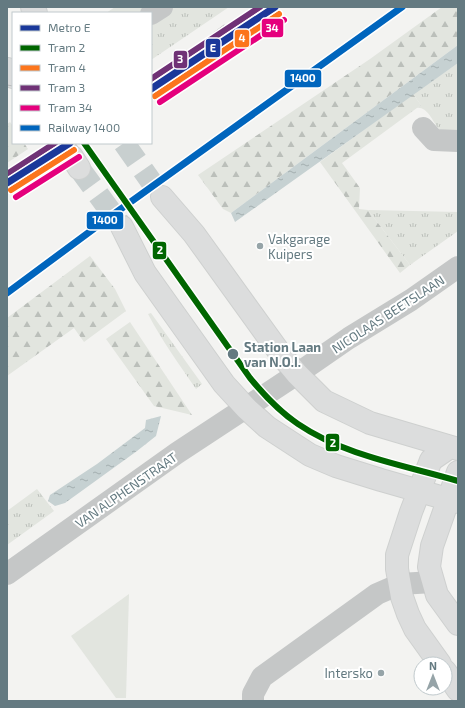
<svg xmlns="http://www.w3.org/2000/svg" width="465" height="708" font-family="'Exo 2',sans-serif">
<defs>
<pattern id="grass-tufts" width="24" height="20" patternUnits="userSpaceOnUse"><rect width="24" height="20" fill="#e2e5df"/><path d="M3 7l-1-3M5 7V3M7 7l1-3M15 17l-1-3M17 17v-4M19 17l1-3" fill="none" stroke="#bbbfba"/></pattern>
<pattern id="forest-firs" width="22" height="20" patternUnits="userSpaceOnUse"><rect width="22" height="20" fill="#e2e5df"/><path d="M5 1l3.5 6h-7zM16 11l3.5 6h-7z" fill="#bbbfba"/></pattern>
<pattern id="water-ripples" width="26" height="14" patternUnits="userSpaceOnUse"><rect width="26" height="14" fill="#c6d1d2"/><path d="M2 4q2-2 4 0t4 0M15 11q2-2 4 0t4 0" fill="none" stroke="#a4afb0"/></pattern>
</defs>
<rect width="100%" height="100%" fill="#f3f3f1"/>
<path fill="url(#grass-tufts)" d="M115,7h33l-9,6h-33z
M172,7h57l-78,53v-41z
M458,63v69l-17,-2 -3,-2c-6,-8 -11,-22 -22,-20l5,-3 -8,-11z
M368,210l90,2v19l-48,34z
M151,313l51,71 -6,5c-17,-25 -34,-48 -48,-75z
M37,489l17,22 -47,34v-34z"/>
<path fill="url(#forest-firs)" d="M442,7h16v38l-227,168 -8,-4 -25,-34 172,-116z
M413,94l8,11 -79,58 18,25 -1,21 9,1 42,55 -10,8 -80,-111z
M10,122l3,4v17h11l4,6 -21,14v-39z
M90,256l25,33 11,22 -42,31 -10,-14 -67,48v-58z
M130,322l62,93 -38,-9 -48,-67z"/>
<path fill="#e2e5df" d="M129,594l-3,104h-10l-45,-62z"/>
<path fill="url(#water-ripples)" d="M458,45v18l-223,159 -4,-9z
M161,416l-5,20 -19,15 -72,52 -10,3 -7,-5 2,-6 47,-31 48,-36 1,-8z"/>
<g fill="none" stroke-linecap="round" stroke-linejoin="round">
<path stroke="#c8cfcf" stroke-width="22" stroke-dasharray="22 11" stroke-linecap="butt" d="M62,143l10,14
M124,143l38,54
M79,168l43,59"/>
<g stroke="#ced0cf" stroke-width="24">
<path id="secondary" d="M32,7l4,6
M7,69l6,8
M72,157l7,11
M162,197l32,37 88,122 15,18 27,27 46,22 88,26
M122,227l23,46 79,111 22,24 21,19 43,28 26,11 45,14 77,22
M458,472l-26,74 -3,21 8,28 21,29
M440,664l-25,-35 -7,-15 -6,-17 -5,-28v-14l14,-43 20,-52 19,-13
M445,671l13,19"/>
</g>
<path stroke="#c5c7c7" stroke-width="22" d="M151,14l11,-7
M423,128l11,12 24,1
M7,574l170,-121 120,-79 52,-36 62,-38 47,-33"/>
<path stroke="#c5c7c7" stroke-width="22" d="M253,701v-7l9,-17 115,-83 23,-10 33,-2"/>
<use href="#secondary" stroke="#dcdddd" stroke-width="22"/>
<path stroke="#bbbdbd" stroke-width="1" d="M151,80l73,-55
M7,85l6,1
M58,150l11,-7"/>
<g stroke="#fff" stroke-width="10">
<path id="rail-1" d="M7,293l104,-77 291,-209"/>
</g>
<use href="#rail-1" stroke="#0065bd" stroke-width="7"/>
<g stroke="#fff" stroke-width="9">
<path id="tram-1" d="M84,143l166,235c14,17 30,34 48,46 47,32 106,41 160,57"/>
</g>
<g stroke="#fff" stroke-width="9">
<path id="tram-2" d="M155,96l124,-82
M11,190l63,-40"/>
</g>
<g stroke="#fff" stroke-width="9">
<path id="tram-3" d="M151,79l109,-72
M7,174l48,-31"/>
</g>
<g stroke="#fff" stroke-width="9">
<path id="tram-4" d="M160,102l124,-82
M16,197l63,-40"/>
</g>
<use href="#tram-1" stroke="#060" stroke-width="6"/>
<use href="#tram-2" stroke="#fc751c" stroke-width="6"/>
<use href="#tram-3" stroke="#703276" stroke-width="6"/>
<use href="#tram-4" stroke="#e5007d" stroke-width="6"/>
<g stroke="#fff" stroke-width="10">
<path id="metro-1" d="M151,89l124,-82
M7,183l63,-40"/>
</g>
<use href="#metro-1" stroke="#1a389a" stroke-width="7"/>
</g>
<g fill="#96a4a8" stroke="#fff" stroke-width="1.5">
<circle cx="260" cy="246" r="4"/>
<circle cx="381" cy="673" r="4"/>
</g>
<circle fill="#647a81" stroke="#fff" stroke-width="1.5" cx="233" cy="354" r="6"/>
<g text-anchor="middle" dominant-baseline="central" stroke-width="4" stroke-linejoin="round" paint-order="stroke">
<g font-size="13" fill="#647a81" stroke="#fff" text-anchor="start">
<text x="268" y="239">Vakgarage<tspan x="268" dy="15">Kuipers</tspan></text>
<text x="373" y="673" text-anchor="end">Intersko</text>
</g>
<g font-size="13" fill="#647a81" stroke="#fff">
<text transform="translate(388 314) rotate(-33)">NICOLAAS BEETSLAAN</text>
<text transform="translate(126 490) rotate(-35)">VAN ALPHENSTRAAT</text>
</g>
<g font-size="13" font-weight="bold" fill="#647a81" stroke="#fff" text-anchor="start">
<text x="244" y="347">Station Laan<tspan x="244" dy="15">van N.O.I.</tspan></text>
</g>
</g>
<g stroke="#fff" stroke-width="1.5">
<rect x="261" y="18" width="23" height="20" rx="4" fill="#e5007d"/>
<rect x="234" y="29" width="16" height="19" rx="4" fill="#fc751c"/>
<rect x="205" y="38" width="16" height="20" rx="4" fill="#1a389a"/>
<rect x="173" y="50" width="15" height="19" rx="4" fill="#703276"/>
<rect x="284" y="69" width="38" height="19" rx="4" fill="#0065bd"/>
<rect x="86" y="211" width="38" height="19" rx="4" fill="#0065bd"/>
<rect x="152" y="241" width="15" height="19" rx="4" fill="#060"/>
<rect x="325" y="433" width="15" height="19" rx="4" fill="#060"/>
</g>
<g font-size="11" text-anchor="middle" font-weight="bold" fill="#fff">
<text x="272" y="32">34</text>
<text x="242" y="42">4</text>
<text x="213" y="52">E</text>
<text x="180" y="63">3</text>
<text x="303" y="82">1400</text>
<text x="105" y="224">1400</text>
<text x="160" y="254">2</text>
<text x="333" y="447">2</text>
</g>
<rect width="465" height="708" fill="none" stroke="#647a81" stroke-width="16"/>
<rect x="12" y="12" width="140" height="132" fill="#ffffff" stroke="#c1cacd"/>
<rect x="20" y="25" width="20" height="6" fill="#1a389a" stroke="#c1cacd"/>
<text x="48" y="32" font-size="12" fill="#647a81">Metro E</text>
<rect x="20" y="45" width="20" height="6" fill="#006600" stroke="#c1cacd"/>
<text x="48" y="52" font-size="12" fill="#647a81">Tram 2</text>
<rect x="20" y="65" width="20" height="6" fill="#fc751c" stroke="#c1cacd"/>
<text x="48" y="72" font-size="12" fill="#647a81">Tram 4</text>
<rect x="20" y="85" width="20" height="6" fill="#703276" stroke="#c1cacd"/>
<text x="48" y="92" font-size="12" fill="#647a81">Tram 3</text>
<rect x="20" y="105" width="20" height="6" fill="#e5007d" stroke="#c1cacd"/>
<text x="48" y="112" font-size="12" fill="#647a81">Tram 34</text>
<rect x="20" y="125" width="20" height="6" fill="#0065bd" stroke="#c1cacd"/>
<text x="48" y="132" font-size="12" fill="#647a81">Railway 1400</text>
<g transform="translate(433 676)"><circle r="19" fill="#ffffff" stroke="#c1cacd"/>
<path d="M0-3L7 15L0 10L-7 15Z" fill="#96a4a8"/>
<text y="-6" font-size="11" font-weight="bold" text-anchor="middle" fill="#647a81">N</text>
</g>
</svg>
